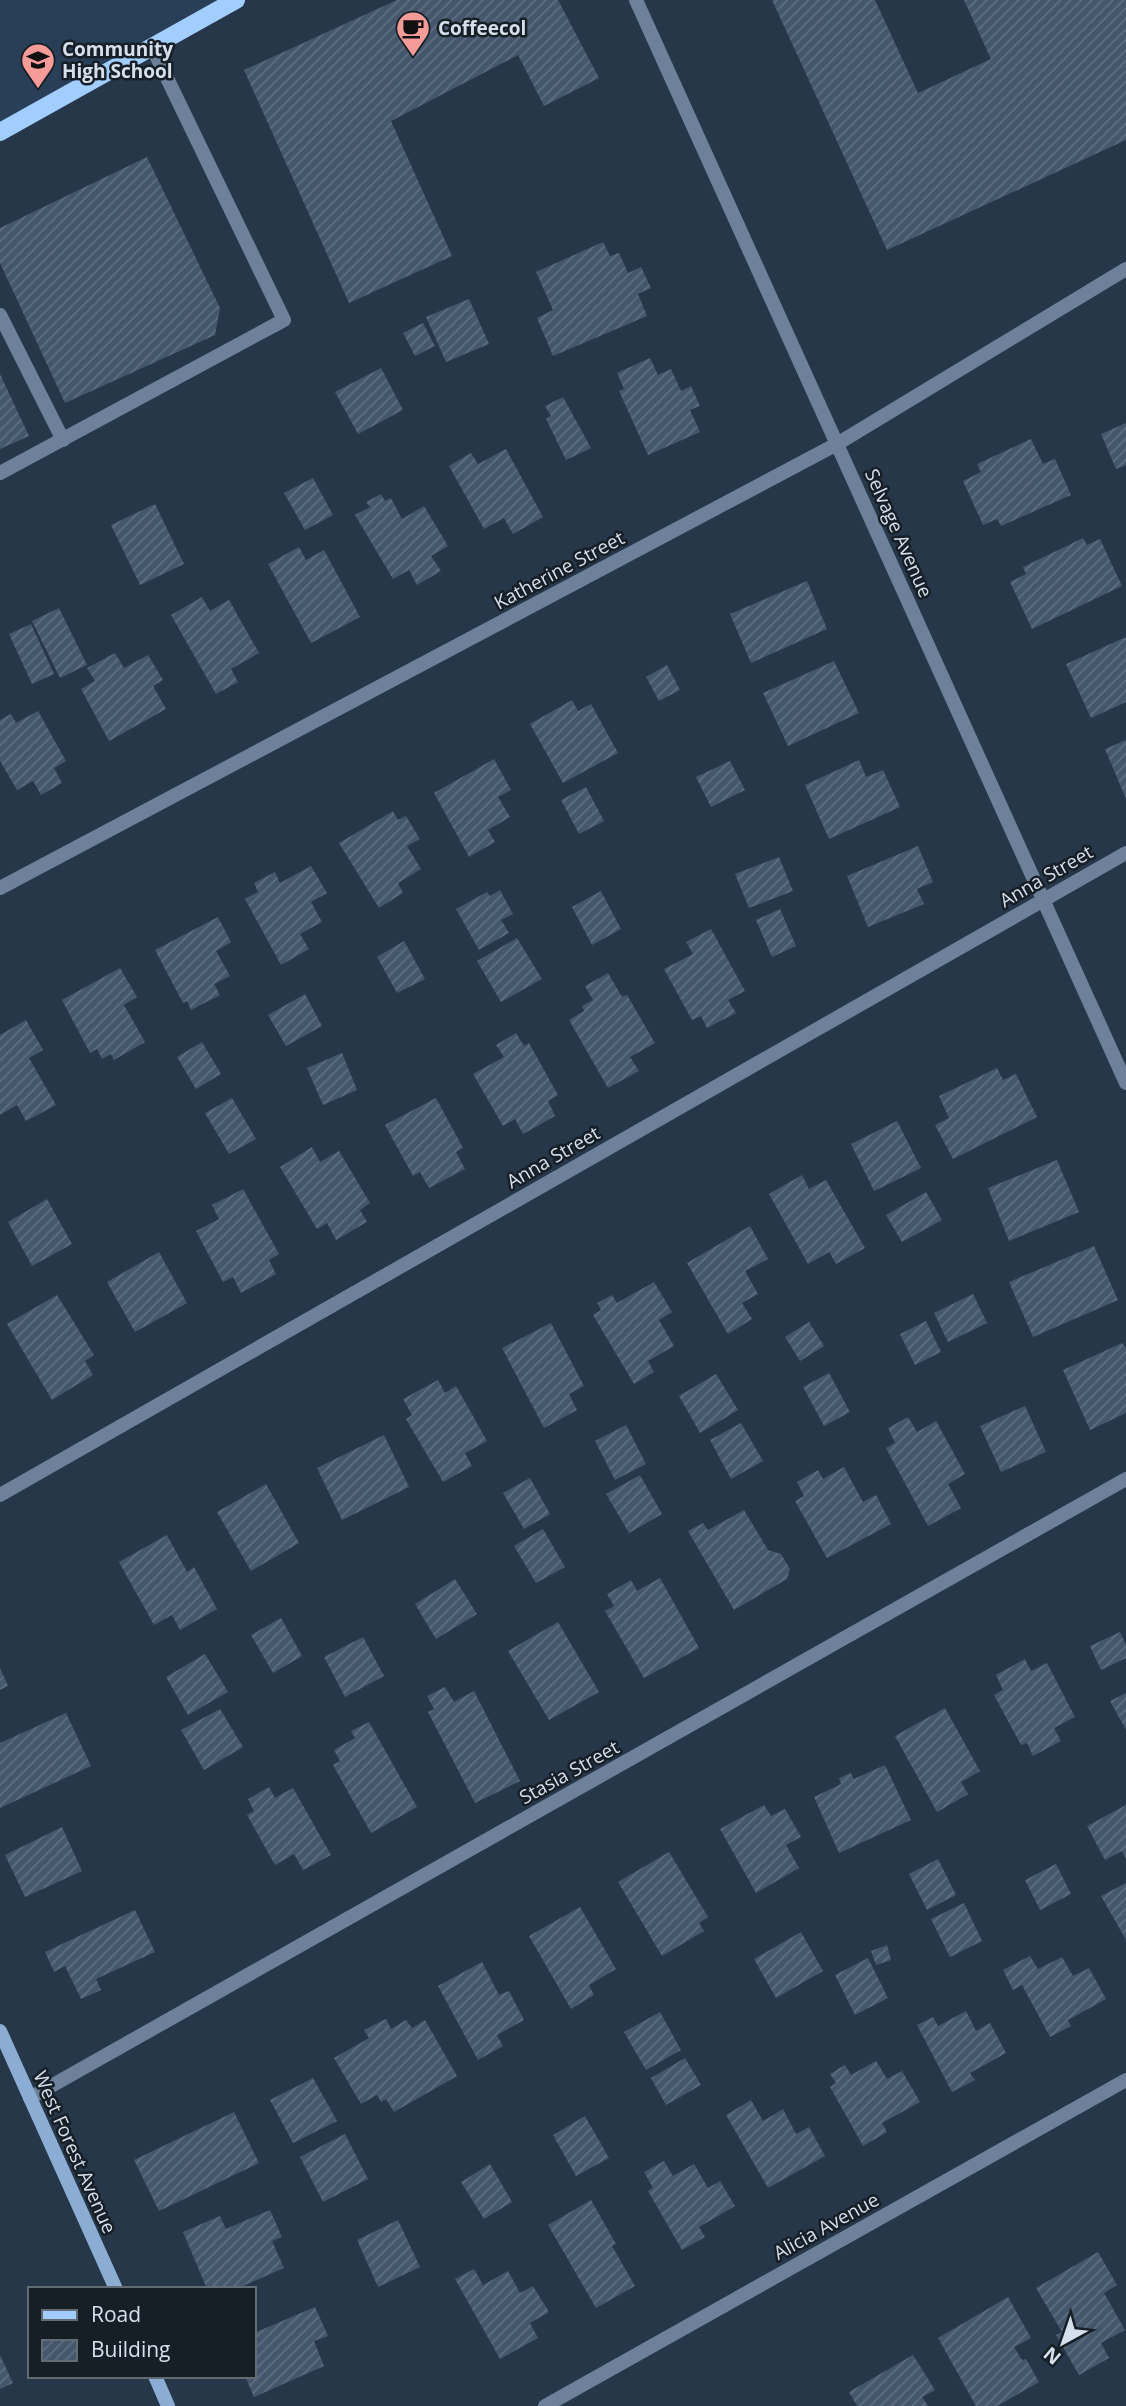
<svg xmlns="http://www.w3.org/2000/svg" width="1126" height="2406" font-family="'Open Sans',sans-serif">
<defs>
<pattern id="building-hatch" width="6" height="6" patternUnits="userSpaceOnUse" patternTransform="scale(1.75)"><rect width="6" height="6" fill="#45576c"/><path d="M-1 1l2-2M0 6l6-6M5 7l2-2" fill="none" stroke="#5f6f81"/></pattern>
</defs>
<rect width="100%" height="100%" fill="#26374a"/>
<path fill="#293f58" d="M0,0h236l-236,132z"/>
<path fill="url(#building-hatch)" d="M397,0h161l41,78 -55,28 -26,-51 -127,66 61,135 -103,47 -105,-233z
M772,0h103l43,93 73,-34 -27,-59h162v140l-239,110z
M147,157l73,151 -5,27 -150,68 -65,-140v-35z
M603,242l7,14 9,-3 9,20 13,-6 10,21 -13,6 9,22 -94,40 -16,-38 16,-8 -17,-38z
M469,299l20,45 -43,18 -20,-45z
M423,323l12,23 -20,10 -12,-23z
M650,358l8,17 13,-6 10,22 10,-5 9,20 -10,4 10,22 -52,23 -29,-64 5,-2 -7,-16z
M381,368l22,42 -45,24 -23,-42z
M0,374l29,62 -29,13z
M563,397l28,51 -25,12 -20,-41 5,-3 -6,-10z
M1126,423v42l-10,4 -15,-35z
M1031,439l12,25 12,-5 16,36 -70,31 -4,-7 -14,6 -20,-44 18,-9 -4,-8z
M506,449l37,68 -30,17 -9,-16 -20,11 -35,-63 22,-13 7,11z
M313,478l20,37 -28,15 -21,-37z
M381,494l4,7 6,-3 11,21 22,-13 24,40 -17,10 10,15 -24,14 -8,-15 -16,9 -38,-64 15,-8 -4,-5z
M155,504l29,60 -44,21 -29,-60z
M1083,538l4,7 13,-6 22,47 -90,43 -22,-47 16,-8 -3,-7z
M299,547l7,13 18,-10 36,67 -49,26 -43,-79z
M807,581l20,48 -76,34 -21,-49z
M202,597l8,14 19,-11 30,53 -28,16 7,13 -22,12 -45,-79z
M59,608l28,57 -27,13 -28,-57z
M31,624l23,50 -22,10 -23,-50z
M1126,637v65l-35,16 -25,-54z
M115,653l9,15 24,-13 15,25 -10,6 13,23 -57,32 -28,-52 14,-8 -8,-13z
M834,661l25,52 -71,33 -25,-53z
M667,665l13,25 -21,11 -13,-24z
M572,700l6,11 13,-7 27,49 -55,30 -33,-59z
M38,711l28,50 -12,7 8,15 -21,12 -8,-14 -16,9 -17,-29v-41l11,-6 5,9z
M1126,740v59l-21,-50z
M494,759l17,31 -13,7 12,20 -22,13 7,12 -26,15 -35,-64z
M859,760l7,17 17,-7 17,37 -71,32 -24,-54z
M730,761l15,29 -34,17 -15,-30z
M586,787l18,34 -25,13 -18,-34z
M393,811l5,9 8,-4 14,23 -13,7 14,23 -23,14 5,10 -24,15 -40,-65z
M918,846l15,36 -16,7 7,15 -56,23 -21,-51z
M779,857l14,34 -44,17 -14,-34z
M311,866l16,27 -16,9 11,20 -22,12 9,15 -28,16 -36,-66 13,-7 -4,-9 21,-11 5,11z
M500,890l13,24 -12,6 8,13 -30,17 -23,-41 31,-17 3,4z
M601,891l20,38 -29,16 -20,-38z
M780,909l16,37 -24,11 -16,-37z
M218,917l13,25 -15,9 14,25 -16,8 6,11 -29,15 -4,-9 -4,2 -28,-53z
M711,929l34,62 -17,9 8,13 -29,15 -6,-12 -9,4 -28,-51 29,-15 -7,-12z
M517,938l25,41 -41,23 -24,-41z
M404,941l21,38 -28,14 -20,-36z
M120,968l17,29 -13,8 21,37 -31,18 -3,-6 -9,5 -5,-10 -7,4 -28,-53z
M608,973l14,24 5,-2 28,48 -25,14 9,14 -31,17 -39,-68 15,-9 -2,-5 11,-6 -8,-14z
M305,994l17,32 -36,20 -18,-31z
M26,1020l17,30 -14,8 27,47 -30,16 -9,-16 -17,10v-80z
M516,1033l8,13 5,-3 29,52 -10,6 7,15 -32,18 -8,-15 -12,7 -30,-52 31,-17 -8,-12z
M202,1042l19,32 -25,15 -19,-32z
M342,1053l15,37 -34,15 -16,-37z
M997,1068l6,12 13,-6 21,43 -84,42 -18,-34 14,-7 -10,-22z
M232,1098l24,41 -27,15 -24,-41z
M436,1098l27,50 -7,4 9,17 -36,19 -9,-16 -7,4 -28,-51z
M897,1121l24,47 -47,23 -23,-47z
M312,1147l8,15 19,-11 31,52 -10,7 7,12 -31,18 -9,-17 -10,6 -37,-62z
M1057,1160l22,52 -70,29 -21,-53z
M802,1175l7,14 17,-9 39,68 -29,16 -7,-12 -21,12 -39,-70z
M243,1189l36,65 -10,6 7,14 -35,19 -8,-16 -10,5 -27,-51 23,-12 -7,-14z
M926,1192l16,28 -40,22 -16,-27z
M47,1199l25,45 -40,22 -24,-44z
M750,1226l18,33 -23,12 13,23 -16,9 10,16 -24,15 -41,-71z
M1094,1246l24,54 -85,37 -24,-55z
M159,1252l28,51 -52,29 -28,-50z
M654,1282l18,30 -13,8 15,26 -26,15 6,11 -20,12 -41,-69 8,-5 -4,-7 15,-8 5,8z
M973,1294l14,29 -39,19 -14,-29z
M57,1295l37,60 -9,6 8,14 -41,25 -45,-76z
M926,1321l15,31 -26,13 -15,-31z
M809,1322l15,24 -24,15 -15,-24z
M551,1323l33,63 -15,8 8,16 -33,18 -42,-80z
M1122,1343l4,5v65l-36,17 -27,-60z
M829,1373l21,39 -26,14 -21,-39z
M716,1374l22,36 -38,23 -21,-37z
M438,1380l7,13 11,-7 31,55 -22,12 7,13 -29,16 -37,-63 6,-4 -9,-16z
M1025,1406l21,46 -45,20 -21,-46z
M908,1417l9,15 19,-11 29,53 -17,10 13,24 -33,18 -42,-78 9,-5 -7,-15z
M741,1423l22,38 -32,18 -21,-39z
M626,1425l20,39 -31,16 -20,-39z
M384,1435l25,52 -67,33 -25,-52z
M844,1467l19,35 13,-7 15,29 -64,34 -32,-57 9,-5 -7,-14 21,-12 5,9z
M640,1475l22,39 -33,19 -23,-39z
M530,1478l20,36 -26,15 -21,-36z
M266,1484l33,59 -48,28 -34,-59z
M744,1510l24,40 13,4 9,15 -3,10 -53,31 -46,-79 15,-8 5,7z
M543,1529l22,38 -29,16 -22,-37z
M167,1535l20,37 7,-5 23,42 -37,21 -8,-15 -18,10 -35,-63z
M660,1578l39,70 -55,30 -39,-67 9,-5 -7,-12 24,-14 6,11z
M455,1579l22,35 -41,25 -21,-35z
M281,1618l21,38 -29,17 -22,-38z
M558,1622l41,70 -50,28 -41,-69z
M1120,1632l6,13v13l-25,12 -11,-24z
M363,1637l21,39 -39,21 -21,-40z
M205,1654l23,38 -40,23 -22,-38z
M1025,1659l6,12 16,-8 28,54 -21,11 7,13 -28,15 -6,-13 -6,2 -27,-50 9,-5 -7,-15z
M0,1668l8,18 -8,4z
M445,1687l9,15 20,-11 46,90 -45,22 -47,-91 6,-3 -7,-13z
M1126,1693v37l-16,-29z
M945,1708l35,63 -19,11 7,12 -31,18 -42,-76z
M220,1709l23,38 -39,23 -23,-40z
M66,1713l25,53 -91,42v-65z
M369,1722l48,85 -46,26 -38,-68 7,-4 -6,-11 21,-12 -4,-7z
M885,1765l26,55 -72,33 -25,-56 27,-13 -2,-6 12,-5 3,6z
M269,1787l6,11 18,-10 38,67 -28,15 -9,-16 -19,11 -28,-50 7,-4 -6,-12z
M764,1805l7,11 14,-7 16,28 -15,8 13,23 -43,25 -36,-64z
M1126,1805v54l-4,-8 -17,9 -18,-34z
M62,1827l20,44 -57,26 -20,-42z
M669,1852l39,65 -9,6 5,8 -42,25 -44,-74z
M938,1859l18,36 -29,15 -18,-36z
M1056,1864l15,30 -31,16 -15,-30z
M1126,1883v57l-25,-44z
M964,1903l18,38 -32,16 -19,-38z
M580,1907l36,62 -27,16 5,10 -23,14 -42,-73z
M135,1910l20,42 -59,27 5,11 -20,9 -16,-33 -11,6 -9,-20z
M801,1932l22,39 -47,27 -22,-39z
M887,1945l4,15 -15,5 -5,-14z
M1030,1956l8,13 24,-12 11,19 16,-8 17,31 -38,21 3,6 -21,11 -28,-52 -9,5 -10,-20z
M868,1958l20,40 -33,17 -20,-40z
M482,1962l17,33 10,-4 15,29 -27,15 6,11 -25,14 -40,-74z
M966,2011l10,20 14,-8 16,30 -36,20 5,7 -23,12 -35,-67 16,-8 5,9z
M660,2012l21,38 -35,20 -22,-38z
M386,2019l5,10 15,-9 6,8 13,-8 32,56 -63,36 -8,-13 -5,3 -4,-7 -16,9 -27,-46 35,-20 -5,-8z
M685,2058l16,27 -35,20 -15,-27z
M876,2061l11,18 15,-8 18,31 -38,21 5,9 -24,14 -33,-59 6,-4 -6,-9 15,-9 6,10z
M313,2078l24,43 -44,22 -23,-43z
M751,2100l12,21 20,-12 13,25 13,-7 16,29 -57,32 -42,-73z
M234,2112l25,51 -100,48 -25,-51z
M585,2116l24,42 -33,18 -23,-41z
M345,2134l23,45 -45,23 -23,-45z
M664,2161l9,15 21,-12 14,24 12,-7 15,25 -36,21 6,10 -23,13 -34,-59 5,-3 -9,-16z
M490,2164l22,38 -28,17 -23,-37z
M591,2200l25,44 -4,2 23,40 -39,22 -48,-83z
M270,2210l12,27 -10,4 12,27 -48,21h-29l-24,-57 37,-16 6,13z
M398,2220l22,47 -42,20 -21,-47z
M1098,2252l19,33 -13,8 21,37 -24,13 8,15 -30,17 -23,-40 6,-3 -26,-44z
M474,2269l9,16 25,-14 12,22 13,-7 16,26 -19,11 8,15 -38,21 -45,-80z
M1008,2297l23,41 -17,9 8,13 4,-1 13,23 -42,24h-21l-38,-68z
M315,2307l13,29 -14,5 10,25 -70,31 -9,-21h9v-43z
M0,2355l13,28 -13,6z
M913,2355l22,35 -13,7 6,9h-71l-8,-14z"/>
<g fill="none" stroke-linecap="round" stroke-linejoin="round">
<path stroke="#6d829a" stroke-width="14" d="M0,315l63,125
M0,473l284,-153 -132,-273"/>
<path stroke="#6d829a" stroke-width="14" d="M636,0l490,1083
M0,888l837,-444 289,-175
M0,1495l1126,-642
M30,2098l1096,-619
M545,2406l581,-326"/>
<path stroke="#8badd3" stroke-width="14" d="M0,2031l116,258
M155,2376l13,30"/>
<path stroke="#a1ceff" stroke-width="18" d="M0,132l236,-132"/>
</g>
<defs>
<g id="cafe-pin" transform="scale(1.75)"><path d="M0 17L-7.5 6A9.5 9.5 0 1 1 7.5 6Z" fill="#f59b98" stroke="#161e26"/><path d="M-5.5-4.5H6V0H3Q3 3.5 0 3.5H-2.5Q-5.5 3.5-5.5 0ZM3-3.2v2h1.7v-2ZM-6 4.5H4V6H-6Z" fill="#111"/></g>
<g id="school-pin" transform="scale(1.75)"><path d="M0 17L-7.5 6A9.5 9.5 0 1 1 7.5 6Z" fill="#f59b98" stroke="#161e26"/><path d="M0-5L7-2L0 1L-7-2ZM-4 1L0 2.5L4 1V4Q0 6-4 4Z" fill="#111"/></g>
</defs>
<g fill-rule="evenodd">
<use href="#cafe-pin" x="413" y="28"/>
<use href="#school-pin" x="38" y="60"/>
</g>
<g text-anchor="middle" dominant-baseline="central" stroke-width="5" stroke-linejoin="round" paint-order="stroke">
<g font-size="19" font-weight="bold" fill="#d5e0ec" stroke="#161e26" text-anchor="start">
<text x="438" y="28">Coffeecol</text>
<text x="62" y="49">Community<tspan x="62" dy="22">High School</tspan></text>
</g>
<g font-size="19" fill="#d5e0ec" stroke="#161e26">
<text transform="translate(899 533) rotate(66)">Selvage Avenue</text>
<text transform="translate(559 570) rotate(-28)">Katherine Street</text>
<text transform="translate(1046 876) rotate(-30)">Anna Street</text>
<text transform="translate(553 1157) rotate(-30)">Anna Street</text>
<text transform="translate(569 1772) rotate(-29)">Stasia Street</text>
<text transform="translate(75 2152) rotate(66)">West Forest Avenue</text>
<text transform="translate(826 2226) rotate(-29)">Alicia Avenue</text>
</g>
</g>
<rect x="28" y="2287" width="228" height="91" fill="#161e26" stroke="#626c75" stroke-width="2"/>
<rect x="42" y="2310" width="35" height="10" fill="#a1ceff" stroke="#626c75" stroke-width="2"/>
<text x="91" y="2322" font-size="21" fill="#d5e0ec">Road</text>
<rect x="42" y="2340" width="35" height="21" fill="url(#building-hatch)" stroke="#626c75" stroke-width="2"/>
<text x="91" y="2357" font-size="21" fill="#d5e0ec">Building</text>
<g transform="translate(1063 2343) rotate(220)" stroke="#161e26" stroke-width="5" paint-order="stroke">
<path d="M0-5L12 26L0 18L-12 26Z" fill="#d5e0ec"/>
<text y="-10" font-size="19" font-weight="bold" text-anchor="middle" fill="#d5e0ec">N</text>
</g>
</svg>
